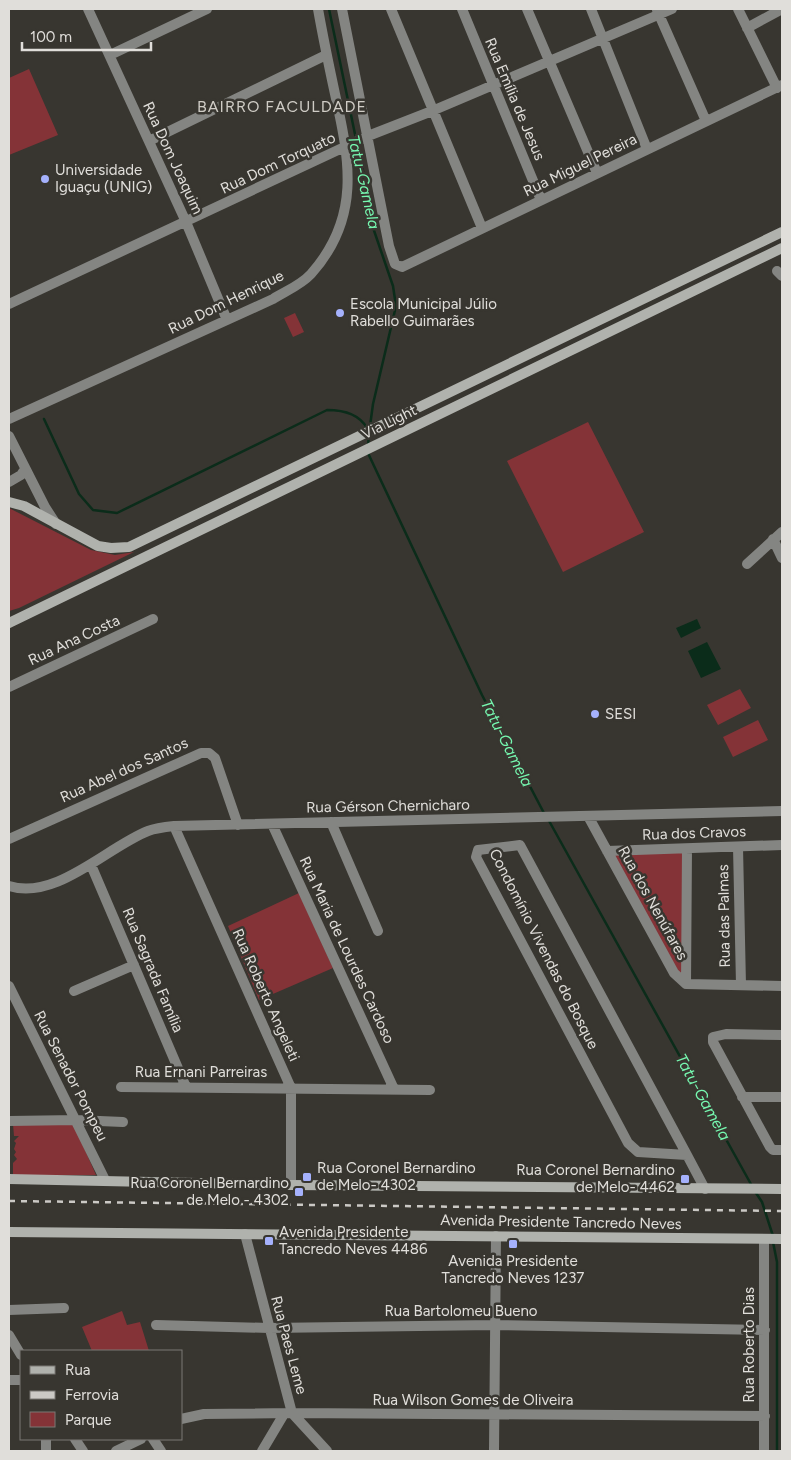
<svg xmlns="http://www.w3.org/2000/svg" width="791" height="1460" font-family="Figtree,sans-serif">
<rect width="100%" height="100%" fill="#383630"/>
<path fill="#843337" d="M29,69l29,66 -49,20v-77z
M295,313l9,19 -11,5 -9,-19z
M588,422l56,110 -81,40 -56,-111z
M9,508l82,42 24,5 19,-3 -115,56 -10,3z
M740,689l11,19 -33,17 -11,-20z
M758,720l10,20 -35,17 -10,-20z
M684,851v130l-74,-128z
M299,893l34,75 -74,32 -31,-74z
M73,1123l23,52h-83v-12l4,-4 -3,-4 2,-3 -2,-3 2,-6 -2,-2 5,-5h-5l-1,-12z
M122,1311l5,14 13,-3 9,29h-57l-10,-24z"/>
<path fill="#0b2c1a" d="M697,619l4,9 -20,10 -5,-10z
M707,642l14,27 -20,9 -13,-27z"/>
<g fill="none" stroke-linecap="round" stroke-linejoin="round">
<path stroke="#0b2c1a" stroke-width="2.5" d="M329,9l27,130
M358,145l3,10 7,58 25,73 3,20 -23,98 -3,22
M44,419l35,75 14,16 24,3 210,-103c16,0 32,4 40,18
M368,446l1,-12
M367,451l115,244 63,120
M548,819l204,367
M756,1193l6,9 11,34
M773,1242l4,20v189"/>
<path stroke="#848582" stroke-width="10" d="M88,9l98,213 41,98
M342,9l47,237 6,18 7,3 380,-182
M391,9l91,219
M462,9l79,191
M527,9l70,164
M591,9l56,140
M738,9l39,79
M657,10l49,111
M747,28l35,-19
M110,55l97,-46
M149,141l177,-86
M777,271l5,5
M9,304l359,-168 64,-25 240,-102
M9,419l264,-120c13,-8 28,-14 38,-25 50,-56 39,-113 24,-180 -6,-28 -12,-57 -17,-85
M9,436l36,71 11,17
M9,482l12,-7 4,-6
M773,539l9,19
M747,564l35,-32
M9,687l144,-68
M588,816l86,157 12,11
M331,822l47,109
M272,824l122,265
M174,826l117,262v97
M9,839l192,-86h8l6,5 23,67
M738,847l3,138
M607,851l175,-6
M91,865l95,222
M9,886c47,15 98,-39 139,-55 8,-3 17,-4 26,-5l608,-15
M686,984l1,-135
M686,984l96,2
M9,986l96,194
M74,991l60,-26
M782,1035l-56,-1 -13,3v5l57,105 3,3h9
M121,1087l309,3
M742,1097h40
M9,1121l67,-1 47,2
M687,1155l-49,-3 -10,-9 -152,-286 2,-7 42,-5 167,310 18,34
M245,1234l47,179 35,38
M764,1239v212
M9,1310l55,-2
M156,1325l113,3 225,-3 271,5
M9,1335l12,20
M9,1380h12
M181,1419l23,-5 88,-1 473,3
M75,1439l8,12
M153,1439l8,12
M46,1451v-12
M116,1451l25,-12
M262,1451l22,-37
M494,1451l2,-215"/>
<path stroke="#b0b2ad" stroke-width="10" d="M9,502l15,4 74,40 13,2 18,-1 653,-315
M9,623l773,-375
M9,1179l282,6 491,4
M9,1232l773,7"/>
<path stroke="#cbc9c5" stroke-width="2.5" stroke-dasharray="6 6" stroke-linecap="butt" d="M9,1201l773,10"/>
</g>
<g fill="#a5b1fc" stroke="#383630" stroke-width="2">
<circle cx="45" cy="179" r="5"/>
<circle cx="340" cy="313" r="5"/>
<circle cx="595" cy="714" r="5"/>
<rect x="302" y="1172" width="10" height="10" rx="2.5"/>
<rect x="680" y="1174" width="10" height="10" rx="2.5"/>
<rect x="294" y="1187" width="10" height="10" rx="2.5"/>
<rect x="264" y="1236" width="10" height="10" rx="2.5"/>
<rect x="508" y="1239" width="10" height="10" rx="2.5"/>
</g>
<g text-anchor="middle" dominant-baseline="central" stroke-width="5" stroke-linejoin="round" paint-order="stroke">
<g font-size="15" fill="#e0deda" stroke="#383630">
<text transform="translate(515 99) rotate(67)">Rua Emília de Jesus</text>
<text transform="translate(173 158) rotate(65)">Rua Dom Joaquim</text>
<text transform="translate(278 163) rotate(-25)">Rua Dom Torquato</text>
<text transform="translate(580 165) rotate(-26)">Rua Miguel Pereira</text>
<text transform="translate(226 302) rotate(-26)">Rua Dom Henrique</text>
<text transform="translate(389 422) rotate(-26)">Via Light</text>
<text transform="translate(74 640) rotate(-25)">Rua Ana Costa</text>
<text transform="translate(124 770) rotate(-24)">Rua Abel dos Santos</text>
<text transform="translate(388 806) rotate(-1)">Rua Gérson Chernicharo</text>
<text transform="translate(694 833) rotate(-2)">Rua dos Cravos</text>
<text transform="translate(653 903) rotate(61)">Rua dos Nenúfares</text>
<text transform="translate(724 916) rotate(-91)">Rua das Palmas</text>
<text transform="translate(544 949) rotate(63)">Condomínio Vivendas do Bosque</text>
<text transform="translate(347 950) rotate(65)">Rua Maria de Lourdes Cardoso</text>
<text transform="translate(153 970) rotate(67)">Rua Sagrada Família</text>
<text transform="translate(266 995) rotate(66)">Rua Roberto Angeleti</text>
<text x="201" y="1072">Rua Ernani Parreiras</text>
<text transform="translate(71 1076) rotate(63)">Rua Senador Pompeu</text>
<text transform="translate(561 1222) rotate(1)">Avenida Presidente Tancredo Neves</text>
<text x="461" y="1311">Rua Bartolomeu Bueno</text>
<text transform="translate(289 1345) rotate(75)">Rua Paes Leme</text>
<text transform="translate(749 1345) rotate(-90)">Rua Roberto Dias</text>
<text x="473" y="1400">Rua Wilson Gomes de Oliveira</text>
</g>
<g font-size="15" fill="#e0deda" stroke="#383630" text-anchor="start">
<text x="55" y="170">Universidade<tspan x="55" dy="17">Iguaçu (UNIG)</tspan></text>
<text x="350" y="304">Escola Municipal Júlio<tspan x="350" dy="17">Rabello Guimarães</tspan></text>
<text x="605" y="714">SESI</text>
<text x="317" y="1168">Rua Coronel Bernardino<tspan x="317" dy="17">de Melo- 4302</tspan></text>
<text x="675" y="1170" text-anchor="end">Rua Coronel Bernardino<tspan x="675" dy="17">de Melo- 4462</tspan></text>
<text x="289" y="1183" text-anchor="end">Rua Coronel Bernardino<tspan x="289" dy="17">de Melo - 4302</tspan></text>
<text x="279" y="1232">Avenida Presidente<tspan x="279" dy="17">Tancredo Neves 4486</tspan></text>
<text x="513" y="1261" text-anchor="middle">Avenida Presidente<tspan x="513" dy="17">Tancredo Neves 1237</tspan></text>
</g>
<g font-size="16" letter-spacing="1" fill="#cfccc5" stroke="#383630">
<text x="282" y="106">BAIRRO FACULDADE</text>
</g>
<g font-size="16" font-style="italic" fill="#76f8b0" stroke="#383630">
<text transform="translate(364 182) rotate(77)">Tatu-Gamela</text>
<text transform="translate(507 743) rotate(63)">Tatu-Gamela</text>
<text transform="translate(703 1097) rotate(61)">Tatu-Gamela</text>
</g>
</g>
<rect width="791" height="1460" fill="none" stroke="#e0deda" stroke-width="20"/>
<rect x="20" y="1350" width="162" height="90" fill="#383630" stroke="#7b7974"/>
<rect x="30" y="1366" width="25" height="8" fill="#b0b2ad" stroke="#7b7974"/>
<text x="65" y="1375" font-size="15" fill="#e0deda">Rua</text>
<rect x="30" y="1391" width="25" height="8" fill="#cbc9c5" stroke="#7b7974"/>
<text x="65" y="1400" font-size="15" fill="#e0deda">Ferrovia</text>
<rect x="30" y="1412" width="25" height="15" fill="#843337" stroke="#7b7974"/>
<text x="65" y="1425" font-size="15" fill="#e0deda">Parque</text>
<path d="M22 42v8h129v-8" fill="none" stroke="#e0deda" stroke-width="2.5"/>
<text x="30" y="42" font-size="15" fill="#e0deda" stroke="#383630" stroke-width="4" paint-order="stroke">100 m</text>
</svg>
